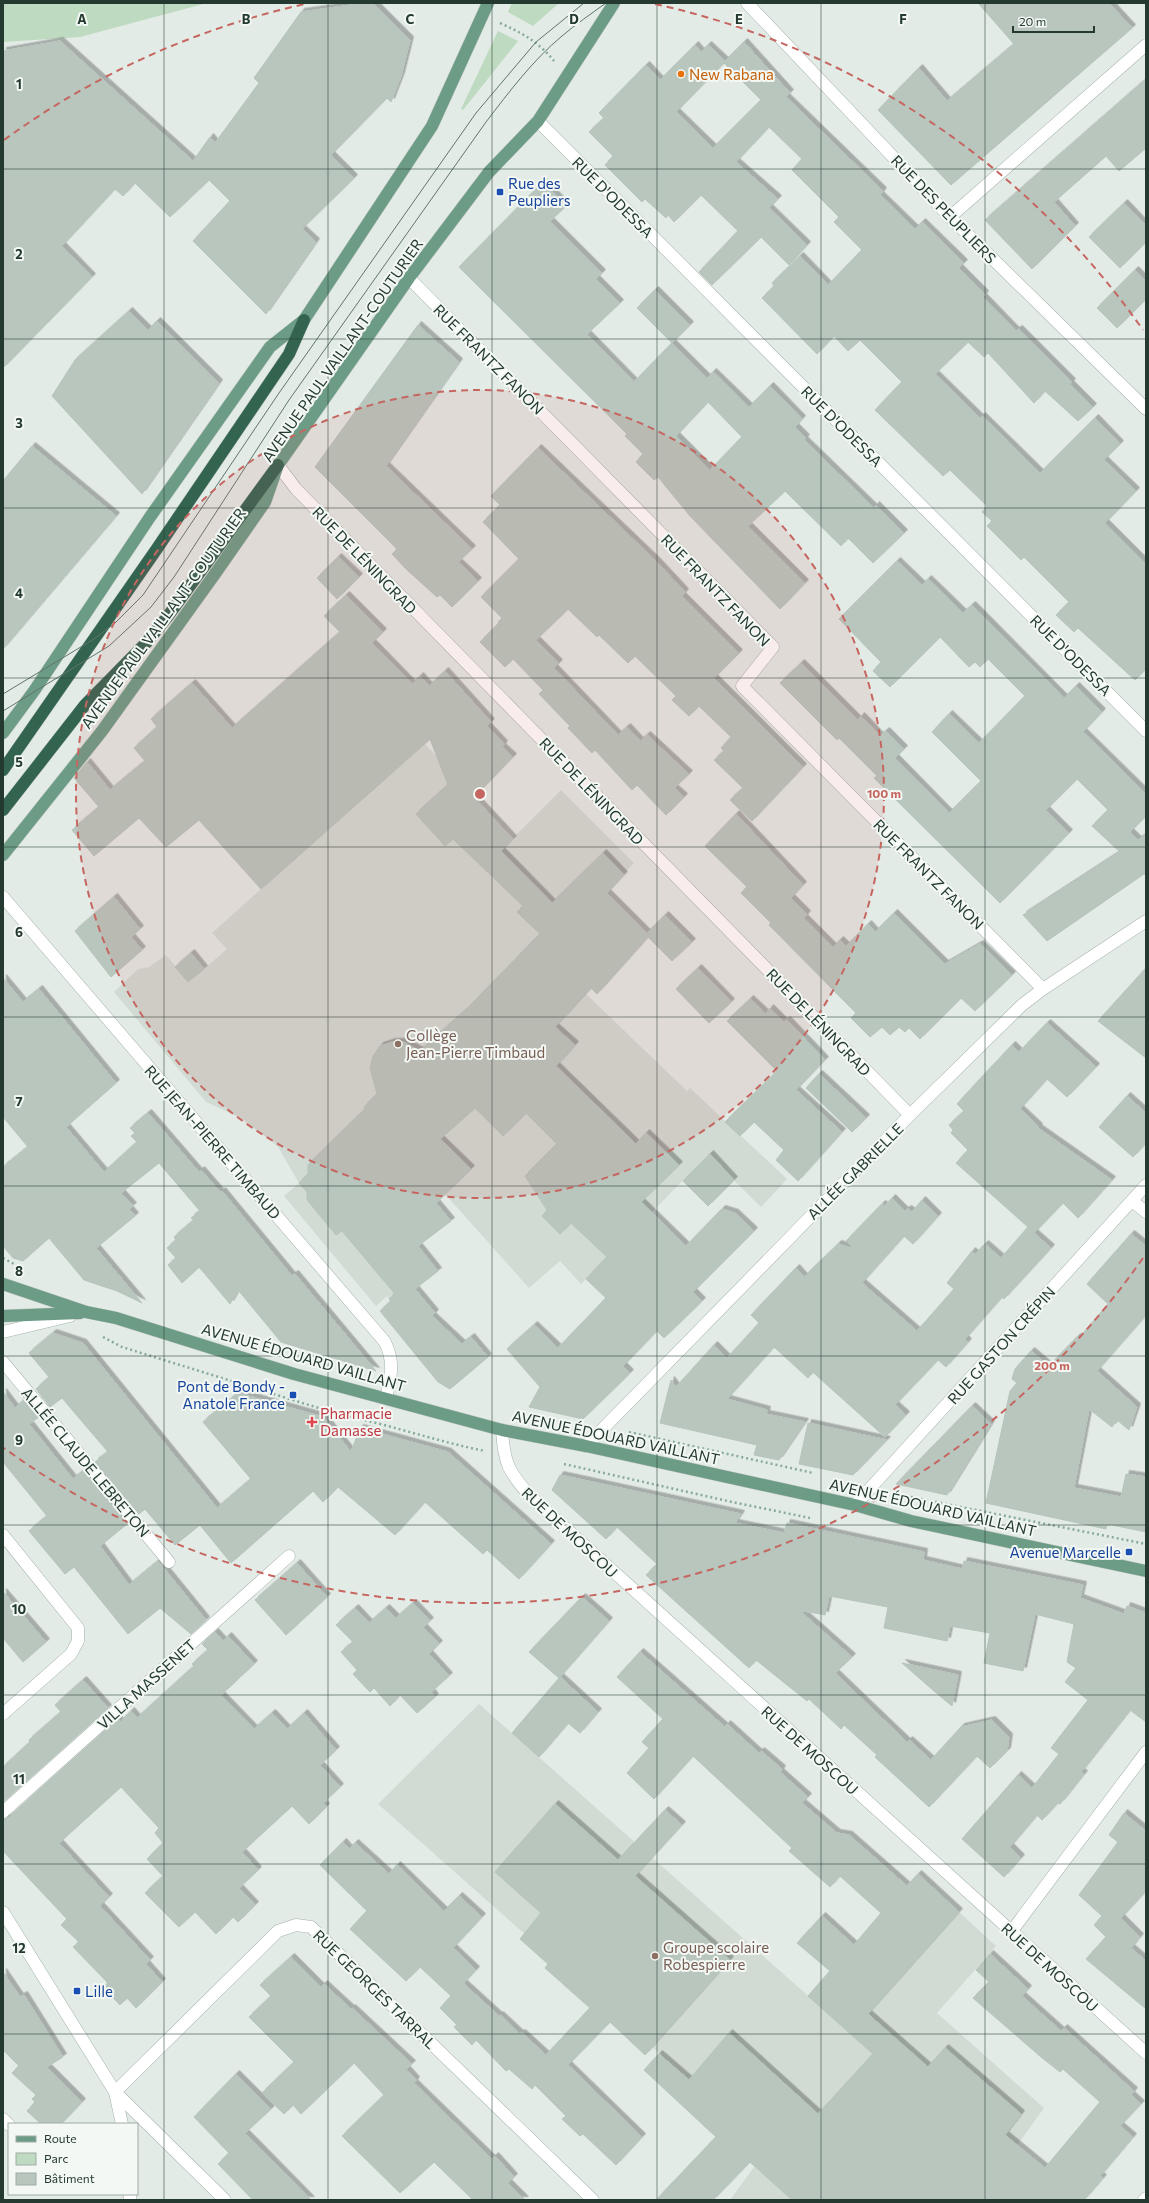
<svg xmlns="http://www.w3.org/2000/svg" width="1149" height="2203" font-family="Commissioner,sans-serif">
<defs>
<filter id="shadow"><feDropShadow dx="3.5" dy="-3.5" stdDeviation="0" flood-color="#0004"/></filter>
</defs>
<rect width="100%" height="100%" fill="#e3ebe6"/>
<path fill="#d1dbd4" d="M424,743l89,95 48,-48 73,73 -49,51 37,41 -36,39 101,97 3,-3 97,91 -26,28 -53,-52 -127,129 -21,-23 -31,27 -84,-94 -40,37 27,32 -43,36 -2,-3 -11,10 -92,-110 15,-13 -21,-36 -35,-28 -37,-17 -92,-110 24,-23 11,-2 17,-12 23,27 38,-33 -15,-16z
M479,1704l371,329 109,-121 37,34 -59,67 107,95 -66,92h-248l37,-51 -389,-345z"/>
<path fill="#bedac0" d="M3,3h204l-127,34 -77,5z
M512,3h47l-26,23 -25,-14z
M498,31l20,10 -55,69 -2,-1z"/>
<path fill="#b8c6be" stroke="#b6c4bb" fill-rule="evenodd" filter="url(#shadow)" d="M366,3h7l37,37 -9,36 -10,26 -4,-4 -56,57 23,23 -52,51 14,13 -50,72 -73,-73 37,-40 -21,-21 -39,37 -35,-34 -12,13 -8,-7 -53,57 30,31 -89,91v-317l57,-10 133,120 17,-24 5,6 44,-60 -5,-5 47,-66z
M978,3h131l23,25 -181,157 -73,-75 41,-42 28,33 67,-57z
M744,42l46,51 -4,4 97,94 -3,4 35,34 7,-7 42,41 -5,5 26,26 -2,3 33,34 3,-2 53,53 -2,2 23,23 -15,14 -33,-30 -11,12 -46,-50 -4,4 -16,-15 -33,32 45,44 2,-2 58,57 55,-55 25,26 -16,16 32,31 -31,32 41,41v105l-11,11 -57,-52 -4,4 -18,-17 13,-13 -45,-45 -3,3 -34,-34 5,-5 -10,-9 5,-6 -37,-36 -7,6 -68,-66 27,-28 -42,-42 -12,11 -14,-15 -17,18 -55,-56 12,-12 -2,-3 28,-27 28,29 34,-35 -28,-28 5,-5 -47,-47 10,-11 -33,-32 -33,35 42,37 -9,9 38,37 -18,20 -28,-28 -49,48 -13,-13 39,-41 -37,-36 -27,27 -6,-7 -2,3 -21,-19 -3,3 -37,-37 8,-9 -24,-24 15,-14 -5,-5 47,-48 14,15 35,-35 6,7 7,-7 17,16zM724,63l37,37 -48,48 -37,-36z
M1146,79v69l-27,23 -13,-15 -52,46 21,24 -43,43 -47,-49z
M543,182l23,24 -16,15 52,52 -6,6 24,24 -33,31 47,48 38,-39 35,35 6,-6 36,35 21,-21 32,33 -7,8 11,11 -2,2 70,68 2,-3 28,28 -31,30 -25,-25 -7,8 -56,-55 -37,35 57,57 -25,26 -90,-93 -32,-39 -4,3 -18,-18 7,-8 -18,-18 2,-2 -168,-167zM708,402l34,35 -32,33 -34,-34z
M1124,203l22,23v16l-26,26 -31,-31z
M1135,270l11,11v18l-29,29 -20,-20z
M655,290l35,35 -18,18 -35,-35z
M129,311l19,19 9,-9 62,62 -77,111 -90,-98 23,-36z
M418,325l41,37 -73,104 86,83 -14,13 20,19 -26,26 -12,-12 -3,2 -31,-28 -14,-15 5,-5 -82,-82z
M32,446l84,70 -113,133v-168z
M538,448l118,113 29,31 -3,4 57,57 -25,25 89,89 -51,54 -22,-21 13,-12 -29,-28 10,-9 -3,-3 10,-11 -32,-31 -10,10 -17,-16 4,-4 -41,-40 -7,7 -29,-28 -2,2 -29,-28 -32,31 23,23 -5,5 64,67 9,-8 13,14 7,-6 42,39 -15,14 10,9 -18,18 -29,-30 -5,5 -37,-40 -3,3 -24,-25 2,-2 -31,-32 4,-4 -30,-31 -8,8 -25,-25 19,-19 -1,-1 4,-4 -21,-21 38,-38 -36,-37 17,-17 -9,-9z
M338,557l21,20 -22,22 -20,-21z
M897,561l25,24 6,-6 35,34 9,-8 92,93 12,-12 26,26 -19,20 63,62v22l-16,16 8,8 8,-5v41l-2,-2 -97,67 -24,-26 97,-63 -28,-26 16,-16 -31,-31 -31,31 23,23 -69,70 -126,-125 3,-2 -38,-38 -2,2 -57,-57 21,-20 57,57 3,-4 19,20 6,-5 18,18 -9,9 54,55 32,-32 -49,-49 17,-18 30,29 46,-47 -37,-37 -8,8 -5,-5 -6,5 -29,-30 -50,50 -17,-16 8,-9 -42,-43z
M346,595l37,37 -11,11 40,41 8,-8 9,10 16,-15 46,51 -4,4 17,18 -2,3 11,10 -39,40 39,42 -12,12 51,52 51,-50 21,22 -17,18 40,40 18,-18 27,27 -20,19 -24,-24 -51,57 -6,-6 -36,39 20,18 -19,21 80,78 10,-11 33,32 -38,37 45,44 36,-37 13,4 19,18 -61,61 9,9 -38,37 -7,-7 -34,35 7,7 -47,46 -54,-12 11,-20 -33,-38 27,-24 24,23 48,-50 -20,-19 21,-22 -36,-34 -11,11 -18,-18 5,-6 -22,-34 32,-32 -31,-31 -23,23 -28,-28 -35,31 31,30 -35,34 15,18 -33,25 20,25 -23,18 20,24 -3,3 30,28 9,-7 17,20 -38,32 -12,-7 -58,-71 11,-10 -2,-2 6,-5 -53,-63 -6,4 -29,-35v-8l-8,-9 9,-9v-9l57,-56 -1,-2 13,-13 -7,-26 3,-12 7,-10 12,-4h11l17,9 46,-41 74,-76 -23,-22 6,-6 -70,-67 -8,7 -29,-32 32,-29 -18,-46 -169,150 -62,-69 -33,27 -27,-29 -45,38 -22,-26 27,-23 -25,-29 13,-16 23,28 35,-29 -11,-13 23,-21 -6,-8 41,-36 40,45 108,-96 -16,-16z
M736,814l67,71 -12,13 16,16 -3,4 29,29 7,-7 6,6 22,-22 7,8 19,-19 51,51 35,-20 32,31 -37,36 -14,-13 -41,41 -11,-11 -4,4 -6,-5 -9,8 -8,-8 -12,10 -19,-19 5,-5 -87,-88 2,-2 -30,-30 6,-6 -42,-41z
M114,897l26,32 -9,8 11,13 -31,27 -36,-46z
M191,953l13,16 -16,13 -13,-15z
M698,968l33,34 -22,21 -33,-34z
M1146,968v90l-48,-37z
M3,978l20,24 16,-13 77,94 -50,44 38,45 33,-30 -6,-6 4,-3 -5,-5 18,-15 51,59 2,-2 20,23 1,-2 70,85 3,-2 81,97 -95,-29 -43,-52 -8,14 -31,-37 -17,16 -14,-18 8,-7 -9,-10 9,-8 -2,-3 20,-17 -3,-2 9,-7 -41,-48 -38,30 12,13 -4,3 6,7 -39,32 46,55 -25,-12 -33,-11 -35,-42 -26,23 -10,-3 -10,-12v-79l25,-20 -25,-30z
M750,999l16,15 4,-6 14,14 3,-2 38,40 -29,30 46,42 -44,49 -22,-21 8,-10 -30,-28 -14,14 -15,-14 52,-51 -50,-50z
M1047,1023l49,44 -29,30 -20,-18 -27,30 19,18 -1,1 74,52 -34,38 -15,-15 -29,30 17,15 -47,51 -2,-2 -37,42 3,3 -22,25 -8,-7 -43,45 11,10 -21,22 -68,-61 -4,-4 -5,6 -34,-31 -47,52 40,11 -1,4 39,8 -26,38 -25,-5 3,-10 -97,-22 11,-43 5,7 38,-42 13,13 32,-35 -8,-8 45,-47 8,9 34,-33 16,5 -8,-8 36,-37 3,2 7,-8 13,13 3,-2 4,3 10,-12 16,16 -25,28 -9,-8 -42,47 55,48 37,-42 -7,-6 25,-32 3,3 10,-10 16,14 27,-31 -72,-64 12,-13 -17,-17 2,-3 -4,-5 15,-14 -7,-7 22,-24 33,-35 7,7z
M819,1074l47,44 -14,14 -46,-44z
M1127,1096l19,17v30l-13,14 -34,-30z
M710,1154l24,26 -26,26 -25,-25z
M1131,1234l15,12v69l-49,56 40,36 -8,23 -12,-10 -5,7 -23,-18 -15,79 47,9 5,-23 20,3v55l-39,-8 -1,5 -120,-26 24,-112 7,-8 -5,-4 3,-10 16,-18 18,15 28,-29 2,1 29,-34 -21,-20z
M53,1333l30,10 134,165 34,-29 -48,-57 35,-29 85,24 28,35 9,-24 88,24 103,92 -32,35 -32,-29 -4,4 -58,-52 -30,33 -57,-48 -15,15 -10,-11 -82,72 -31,-38 -25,20 -30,-36 -6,5 -44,-52 13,-10 -46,-54 -12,9 -14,-18 13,-12 -20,-24z
M3,1392l12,16 9,-8 15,17 -10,7 44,55 11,-8 43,53 -27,22 29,39 29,-24 48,59 -15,14 -31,-26 -32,26 -54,-67 -9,7 -36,-43 18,-15 -44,-54z
M972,1406l19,18 -44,71 -51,-11z
M808,1423l79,17 -34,35 -54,-11z
M560,1475l181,39 -6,9 49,10 3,-10 137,29 -1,8 39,9 2,-8 119,24 -3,13 44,16 3,-8 19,7v109l-16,-12 -49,62 3,2 -24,30 -2,-1 -16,17 -5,-5 -27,32 11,11 -17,19 -42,-38 56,-64 14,13 27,-34 -8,-6 37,-48 -23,-18 11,-14 -9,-6 7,-38 -39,-10 -12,57 -39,-8 6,-30 -40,-7 -3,15 -63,-13 4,-21 -59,-11 -4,19 -26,-5 53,47 -17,16 72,69 2,-2 22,20 30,-33 31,-7 17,17 -2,14 -17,17 -13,-12 -48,51 -54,-50 2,-2 -33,-30 -3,4 -32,-30 -2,2 -51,-41 -7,8 -103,-93 11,-11 -40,-37 -11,12 -54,-49z
M297,1563l30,34 -41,38 -31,-35z
M3,1592l43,50 -23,20 -20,-24z
M582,1597l27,24 -50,57 -30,-26z
M413,1603l17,18 -7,6 16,17 -10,10 20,22 -18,16 4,5 -18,16 -17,-18 -10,11 -16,-18 -4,4 -17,-18 4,-4 -16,-18 12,-10 -17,-17 19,-17 14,15 17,-15 10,10z
M215,1632l8,9 5,-5 26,28 -33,31 33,34 18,-16 15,16 17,-16 32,37 -16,15 20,22 -17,16 3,4 -17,17 -17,-18 -50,46 16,18 -19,18 16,17 -17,17 -5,-5 -17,17 -21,-22 -16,15 -34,-34 18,-17 -16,-17 16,-16 -8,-10 4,-5 -38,-41 -62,56 50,54 -9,9 50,54 -4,4 16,18 -26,26 -9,-10 -7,7 -17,-18 5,-4 -35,-36 6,-5 -18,-17 6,-6 -64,-68v-32l5,-1 110,-99 2,3 11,-11 6,7 57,-52 -2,-2 16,-14 -6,-6z
M640,1652l85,75 2,-3 32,29 2,-2 21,18 -2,3 28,25 -6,6 35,30 12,2 58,51 11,-12 41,38 -91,102 60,53 17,-19 76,66 -16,21 40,33 55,-66 -37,-33 -3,3 -19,-15 -68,-59 16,-16 -13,-12 14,-16 38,35 -6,7 39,35 3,-3 70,63 -3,4 10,9 -21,22 13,11 -33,39 3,2 -19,22h-292l-42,-38 -37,38h-57l60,-63 -72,-67 15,-16 30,26 40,-47 89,81 55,-60 -65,-58 22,-25 -33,-28 25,-27 32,29 27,-32 -41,-37 -10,11 -41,-36 3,-3 -99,-92 -39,43 -27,-26 22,-25 -7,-6 21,-23 -46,-42z
M902,1663l56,12 -6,31 -18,-15z
M560,1677l38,35 -18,21 -12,-10 -29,34 -27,-24z
M83,1680l25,28 -105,94v-35l27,-25 -1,-2 32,-28 -6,-7z
M555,1804l63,56 47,-50 17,15 -47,51 95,84 -85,95 -35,-33 -42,43 74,72 -26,28 -33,-31 -3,2 -18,-17 4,-3 -31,-31 -3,4 -23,-20 -3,2 -30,-31 -4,5 -18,-18 3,-2 -17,-17 11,-12 -31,-29 -14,14 -56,-52 17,-18 -47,-46 23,-23 6,7 6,-6 34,31 8,-9 47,46 15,-15 23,21 -29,31 23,22 -17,18 4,-5 36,33 1,-1 20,19 2,-1 24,22 44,-47 -45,-40 3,-4 -28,-25 21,-26 -46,-41z
M1124,1813l22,18v60l-25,27 19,19 -9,11 15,13v48l-60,-50 20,-22 -12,-12 8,-9 -23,-21 39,-53 -9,-7z
M291,1957l30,30 3,-3 27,25 1,-1 60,56 -6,5 10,11 -2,3 78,76 3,-3 19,21 -6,6 17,17h-52l-39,-38 -34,31 -58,-57 42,-41 -30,-32 -53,51 -8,-9 -9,9 -22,-21 32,-31 -45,-45 22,-21 -11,-11z
M3,1972l17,25 4,-2 39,62 -16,10 35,35 -21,22h-20l-14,-13 8,-9 -3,-3 4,-4 -24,-22 7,-7 -16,-16z
M236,2074l35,35 -26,24 66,67h-58l-35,-36 11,-11 -35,-36z"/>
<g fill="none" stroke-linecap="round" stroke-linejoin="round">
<g stroke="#a6b2ac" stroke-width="13">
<path id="lane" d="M3,1332l67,-16
M3,1812l286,-256
M3,2119l6,6"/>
</g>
<g stroke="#a6b2ac" stroke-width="13">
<path id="street" d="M747,3l203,214 196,192
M538,121l608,610
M950,217l196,-172
M409,278l364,369 -31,39 301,303
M278,465l18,24 614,626
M3,897l382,445c10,21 6,35 1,56
M1132,1201l14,11
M3,1362l166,200
M502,1430c2,33 6,41 28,66l616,557
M586,1446l324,-331 112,-110 21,-16 103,-68
M855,1505l291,-320
M3,1535l75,93v13l-7,13 -68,60
M1011,1932l135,-180
M225,2200l-110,-108 163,-161 18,-6 15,2 282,273
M1144,2200l2,-2"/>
</g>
<g stroke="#a2b6ab" stroke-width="13">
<path id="secondary" d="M3,1912l112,180 7,32
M130,2194v6"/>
</g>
<g stroke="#c2c8c5" stroke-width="13">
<path id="primary" d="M3,733l31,-42 116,-174 120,-170 34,-27 128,-194 56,-123
M3,855l99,-124 115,-160 48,-69 13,-37 131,-187 80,-106 49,-51 76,-118
M3,1284l83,28 30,6 178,56 208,56 84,16 269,59 56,16 235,50
M3,1316l77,-3"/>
</g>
<g stroke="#c2c8c5" stroke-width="13">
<path id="highway" d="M3,770l153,-220 133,-196 15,-34
M3,810l82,-105 62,-63 21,-26 110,-151"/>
</g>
<path stroke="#87ab98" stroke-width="2.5" stroke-dasharray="2 3" stroke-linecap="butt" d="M500,23c22,10 39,19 54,38
M3,1258l13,7
M103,1337l19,10 216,67c50,10 97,27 147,37
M629,1432l184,41
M564,1464l168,38 78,16
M896,1494l250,50"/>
<use href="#lane" stroke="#fff" stroke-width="12"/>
<use href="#street" stroke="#fff" stroke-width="12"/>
<use href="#secondary" stroke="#fff" stroke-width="12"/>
<use href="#primary" stroke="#6c9c86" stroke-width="12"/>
<use href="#highway" stroke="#336450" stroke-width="12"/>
<path stroke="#5f766b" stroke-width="1" d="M3,694l91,-55 21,-16 28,-28 136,-202 197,-280 60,-71 48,-39
M3,711l106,-65 42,-39 23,-30 115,-177 197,-278c23,-30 47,-62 76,-86 14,-12 29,-22 44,-33"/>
</g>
<path fill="none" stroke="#243a30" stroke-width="1" stroke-opacity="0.55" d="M164,3v2197M328,3v2197M492,3v2197M657,3v2197M821,3v2197M985,3v2197M3,169h1143M3,339h1143M3,508h1143M3,678h1143M3,847h1143M3,1017h1143M3,1186h1143M3,1356h1143M3,1525h1143M3,1695h1143M3,1864h1143M3,2034h1143"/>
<circle cx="480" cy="794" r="404" fill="#c66660" fill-opacity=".12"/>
<g fill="none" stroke="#c66660" stroke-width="2" stroke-dasharray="7 5">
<circle cx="480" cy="794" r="404"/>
<path d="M1143 1258A809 809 0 0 1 4 1448M4 140A809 809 0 0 1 305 4M655 4A809 809 0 0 1 1143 330"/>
</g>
<circle fill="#e8710a" stroke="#f3f8f4" stroke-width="1.5" cx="681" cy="74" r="4"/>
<g fill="#1a4fb4" stroke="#f3f8f4" stroke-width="1.5">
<rect x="496" y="188" width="8" height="8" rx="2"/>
<rect x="289" y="1391" width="8" height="8" rx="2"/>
<rect x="1125" y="1548" width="8" height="8" rx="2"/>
<rect x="73" y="1987" width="8" height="8" rx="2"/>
</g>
<g fill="#8d6e63" stroke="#f3f8f4" stroke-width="1.5">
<circle cx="398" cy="1044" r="4"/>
<circle cx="655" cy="1956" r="4"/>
</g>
<path fill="#e0444e" stroke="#f3f8f4" stroke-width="1.5" d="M310 1416h4v4h4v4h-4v4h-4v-4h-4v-4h4z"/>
<g text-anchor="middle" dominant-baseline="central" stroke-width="4" stroke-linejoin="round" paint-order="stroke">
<g font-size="15" fill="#c56008" stroke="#f3f8f4" text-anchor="start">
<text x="689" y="74">New Rabana</text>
</g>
<g font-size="15" fill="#164399" stroke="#f3f8f4" text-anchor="start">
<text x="508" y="183">Rue des<tspan x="508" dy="17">Peupliers</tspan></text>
<text x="285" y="1386" text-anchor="end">Pont de Bondy -<tspan x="285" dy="17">Anatole France</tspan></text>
<text x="1121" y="1552" text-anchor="end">Avenue Marcelle</text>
<text x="85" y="1991">Lille</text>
</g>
<g font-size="15" fill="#243a30" stroke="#f3f8f4">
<text transform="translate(613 197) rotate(45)">RUE D'ODESSA</text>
<text transform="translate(944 209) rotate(46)">RUE DES PEUPLIERS</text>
<text transform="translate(342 350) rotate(-55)">AVENUE PAUL VAILLANT-COUTURIER</text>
<text transform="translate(489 359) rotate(45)">RUE FRANTZ FANON</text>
<text transform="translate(842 426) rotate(45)">RUE D'ODESSA</text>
<text transform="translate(365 560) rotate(46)">RUE DE LÉNINGRAD</text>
<text transform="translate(716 590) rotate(46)">RUE FRANTZ FANON</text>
<text transform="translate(163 618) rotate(-54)">AVENUE PAUL VAILLANT-COUTURIER</text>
<text transform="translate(1071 655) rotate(45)">RUE D'ODESSA</text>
<text transform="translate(592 791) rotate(46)">RUE DE LÉNINGRAD</text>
<text transform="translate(929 874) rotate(45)">RUE FRANTZ FANON</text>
<text transform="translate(819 1022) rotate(46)">RUE DE LÉNINGRAD</text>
<text transform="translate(213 1142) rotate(49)">RUE JEAN-PIERRE TIMBAUD</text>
<text transform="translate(855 1171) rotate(-45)">ALLÉE GABRIELLE</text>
<text transform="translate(1001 1345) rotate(-48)">RUE GASTON CRÉPIN</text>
<text transform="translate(304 1357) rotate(16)">AVENUE ÉDOUARD VAILLANT</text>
<text transform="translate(616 1437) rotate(12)">AVENUE ÉDOUARD VAILLANT</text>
<text transform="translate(86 1462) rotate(50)">ALLÉE CLAUDE LEBRETON</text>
<text transform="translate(933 1507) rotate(13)">AVENUE ÉDOUARD VAILLANT</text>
<text transform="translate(570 1532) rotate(43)">RUE DE MOSCOU</text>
<text transform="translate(146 1684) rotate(-42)">VILLA MASSENET</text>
<text transform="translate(810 1750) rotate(42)">RUE DE MOSCOU</text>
<text transform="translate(1050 1967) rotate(42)">RUE DE MOSCOU</text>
<text transform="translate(375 1989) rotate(44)">RUE GEORGES TARRAL</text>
</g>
<g font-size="15" fill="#785e54" stroke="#f3f8f4" text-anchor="start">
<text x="406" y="1035">Collège<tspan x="406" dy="17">Jean-Pierre Timbaud</tspan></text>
<text x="663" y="1947">Groupe scolaire<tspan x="663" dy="17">Robespierre</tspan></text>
</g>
<g font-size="15" fill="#be3a42" stroke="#f3f8f4" text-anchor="start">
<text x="320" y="1413">Pharmacie<tspan x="320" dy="17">Damasse</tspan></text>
</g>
</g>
<g font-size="13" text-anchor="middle" font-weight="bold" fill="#243a30" stroke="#f3f8f4" stroke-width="4" stroke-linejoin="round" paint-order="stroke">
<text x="82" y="24">A</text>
<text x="246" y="24">B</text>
<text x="410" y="24">C</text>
<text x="574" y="24">D</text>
<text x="739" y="24">E</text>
<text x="903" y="24">F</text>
<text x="19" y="89">1</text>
<text x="19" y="259">2</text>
<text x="19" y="428">3</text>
<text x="19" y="598">4</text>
<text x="19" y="767">5</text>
<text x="19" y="937">6</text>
<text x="19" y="1106">7</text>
<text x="19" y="1276">8</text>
<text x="19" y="1445">9</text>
<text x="19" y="1614">10</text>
<text x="19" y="1784">11</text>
<text x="19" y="1953">12</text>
</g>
<circle cx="480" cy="794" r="6" fill="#c66660" stroke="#f3f8f4" stroke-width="2"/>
<g font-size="12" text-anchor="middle" font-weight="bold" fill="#c66660" stroke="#f3f8f4" stroke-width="4" stroke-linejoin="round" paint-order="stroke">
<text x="884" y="798">100 m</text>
<text x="1052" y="1370">200 m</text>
</g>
<rect width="1149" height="2203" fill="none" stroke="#243a30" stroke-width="8"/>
<rect x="8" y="2123" width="130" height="72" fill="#f3f8f4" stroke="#a0aca6"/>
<rect x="16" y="2136" width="20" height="6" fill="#6c9c86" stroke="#a0aca6"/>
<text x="44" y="2143" font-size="12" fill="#243a30">Route</text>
<rect x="16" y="2153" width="20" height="12" fill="#bedac0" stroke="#a0aca6"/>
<text x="44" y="2163" font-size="12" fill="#243a30">Parc</text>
<rect x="16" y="2173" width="20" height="12" fill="#b8c6be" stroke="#a0aca6"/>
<text x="44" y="2183" font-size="12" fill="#243a30">Bâtiment</text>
<path d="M1013 26v6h81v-6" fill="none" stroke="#243a30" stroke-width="2"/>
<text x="1019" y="26" font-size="12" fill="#243a30" stroke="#f3f8f4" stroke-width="3" paint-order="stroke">20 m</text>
</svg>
